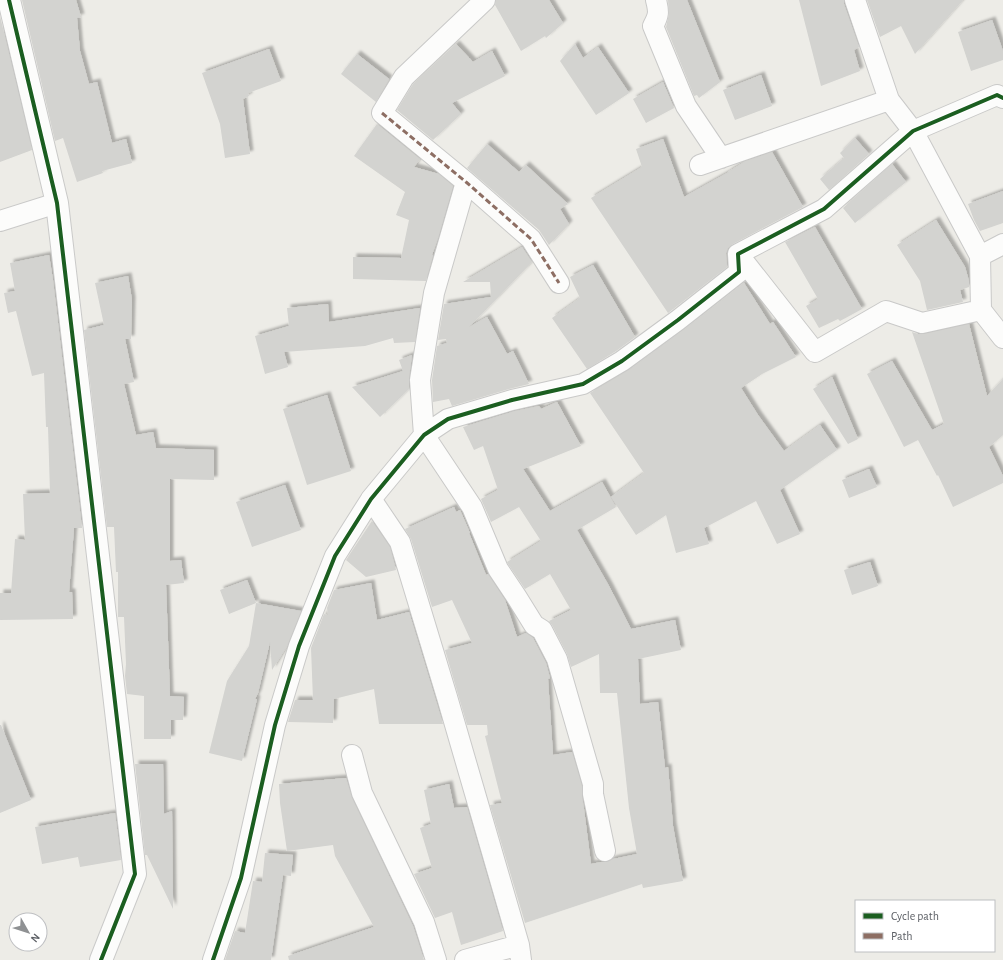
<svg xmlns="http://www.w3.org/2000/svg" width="1003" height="960" font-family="'Alegreya Sans',sans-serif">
<defs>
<filter id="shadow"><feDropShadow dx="3.5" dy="-3.5" stdDeviation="1" flood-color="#0004"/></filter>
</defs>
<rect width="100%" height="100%" fill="#edece7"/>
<path fill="#d3d3d0" filter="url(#shadow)" d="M22,0h54l5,17 -4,1 3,33 9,33 8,-2 15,61 14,-4 6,24 -30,8 1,2 -26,9 -14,-44 -8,3z
M496,0h53l14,23 -17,15 -1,-2 -24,15 -26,-46z
M668,0h19l33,82 -21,16 -2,-3 -3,1 -28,-69 3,-13z
M799,0h45v4l15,43 -5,3 6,21 -39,15z
M867,0h96l-48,54 -14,-28 -21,11z
M0,16l32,134 -32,12z
M992,20l11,31v9l-32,11 -13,-39z
M456,44l17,18 19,-11 13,25 -53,27 9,11 -28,26 -36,-30 16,-26z
M575,44l8,14 15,-11 31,46 -33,22 -36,-54z
M269,49l12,32 -33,12 1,3 -6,3 7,55 -25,4 -5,-34 -18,-51z
M357,54l32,25 -13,23 -35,-28z
M761,75l11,31 -37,14 -12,-30z
M663,82l11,26 -28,15 -13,-24z
M377,124l43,35 -6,8 25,7 14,12 -15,52 -6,17h1l-7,26 -73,-2v-22l48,1 8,-38 -13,-5 9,-23 -51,-36z
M855,138l14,16 -40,36 -9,-11 24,-21 -4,-5z
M663,139l21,58 45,-25h-1l18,-11 26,-9 31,55 -72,38 -3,3 -2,5 1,14 -59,46 -77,-115 51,-31 -6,-18z
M487,144l32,28 7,-7 42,39 -8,5 9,15 -20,21 -10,-15 -72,-62z
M892,164l14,18 -51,41 -12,-15z
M1003,191v32l-23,8 -6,-11 -6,-16z
M936,220l29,47 4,14v6l-9,3 3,12 -36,8 -7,-29 -23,-36z
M815,227l47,82 -22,12 -2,-2 -19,9 -13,-22 12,-7 -33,-57z
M522,247l10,15 -63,65 18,-10 20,37 6,-3 16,33 -20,5 -57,17 -3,-7 -16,3 -1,-22 5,-34 10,-3 -1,-4 -8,1 6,-36 47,-7 -1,-15h-27z
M49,255l4,25 29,248h-8l-5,64h3l1,27 -73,1v-27h11l4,-54 10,1 -2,-46 27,-1 -2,-66h-2l-2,-54 -12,3 -16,-65 -8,2 -4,-20 11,-2 -5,-28z
M593,265l42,72 -19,14 -29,18 -35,-51 28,-20 -10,-21z
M128,276l4,24 -1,39h-6l9,43 -10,2 12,51 17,-3 3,16 58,2v30l-44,-1v82l11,-1 3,23 -18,2 4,111 14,1 -1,23h-12v19h-27v-43l-17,-2 -2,-18 1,-12 -2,-47h-6v-45h-2l-2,-45h-7l-23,-197 20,-5 -9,-42z
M744,283l26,41 3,-2 23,35 -34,17 -21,14 17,27 26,36 36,-26 17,25 -57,40 20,44 -23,10 -21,-43 -52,27 5,16 -33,9 -10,-38 -30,20 -25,-38 33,-24 -54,-80 39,-23 56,-41z
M328,304l1,18 91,-14 -5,34 -21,1 -1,-5 -28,8 -81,6 4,15 -23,7 -10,-38 34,-10 -2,-18z
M969,324l18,72 16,-17v56l-14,12 14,29v7l-50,24 -15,-32 -1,1 -19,-36 -14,7 -37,-73 25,-13 40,69 12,-6 -32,-92 6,2h6z
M412,355l-3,23v11l-29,28 -28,-30 51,-16 -4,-11z
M832,377l26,62 -10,5 -35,-55z
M327,395l24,76 -44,14 -24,-76z
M557,402l24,44 -58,23 27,42 52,-29 14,25 -39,23 32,56 22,43 44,-9 6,30 -43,9 2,45 18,-2 7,66 3,-1 5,59 10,55 -40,7 -1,-4 -117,39 -35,-118 12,-2 -17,-67 3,-1 -1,-10h-20l-22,-75 27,-7 -20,-43 -20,7 -21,-68 -6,-10 49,-22 2,5 4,-2 10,23h-1l17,42 2,-1 17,26 12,37 9,-4 7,5 13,25 4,15 -2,1 5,76 19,-3 10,34v10l2,13 7,55 10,-2h6l6,-3 24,-5 -8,-46 -12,-115h-17l-1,-39 -28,13 -4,-13 -15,-29 -3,-4 22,-11 -21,-36 -25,15 -17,-25 -1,-2 34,-21 -22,-34 -28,15 -10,-23 17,-9 -15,-44 -9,4 -11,-23 52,-16 24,-5 2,3z
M869,469l8,18 -28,11 -7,-18z
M285,485l16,45 -49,17 -16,-45z
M372,521l18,26 6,23 -30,7 -20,-17z
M870,562l8,24 -26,9 -8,-25z
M247,580l9,23 -27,11 -9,-24z
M371,583l6,37 32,-8 34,112h-64l-5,-35 -40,10 -1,24 -45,-1 7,-22h18l-2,-52 13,-34 4,1 -1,-7 7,-18z
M256,603l45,8 -14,35 -15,24 -2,-28 -12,51 -3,6h2l-15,62 -33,-8 18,-72 22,-35z
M0,725h1l30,75 -31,13z
M135,764h28l1,50 8,-3 1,98 -26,-54h-2z
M346,778l6,20 61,128 11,34h-135l-1,-4 86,-29 -39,-71 -2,-11 -46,6 -7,-48 -1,-19z
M449,784l5,24 13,-1 36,124 -42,14 -9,-33 -17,6 -21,-44 18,-6 -12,-40 11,-4 -7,-34z
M115,813l6,47 -41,7 -2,-10 -36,7 -7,-37z
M265,853l28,2 -2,21 -8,-1 -12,85h-46l10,-29 10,2 8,-52 9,1z"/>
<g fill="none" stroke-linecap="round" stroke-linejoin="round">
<g stroke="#c9c9c8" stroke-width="22">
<path id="street" d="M485,0l-81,77 -22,36 84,69 65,57 28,44
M656,0c3,12 3,15 -3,26l33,80 35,52
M855,0l34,100
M700,165l189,-65 24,31 67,125 1,54 22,28
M466,182l-32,111 -14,87 4,55 48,72 26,62 18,27 18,29 8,5 15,29 36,125v10l12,57
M0,221l57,-18
M738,254l77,98 71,-41 36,12 59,-13
M980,256l23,-12
M371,499l29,43 47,155 72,248 2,15
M352,755l10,38 62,129 12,38
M213,960l28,-82 34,-153 24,-79 36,-90 36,-57 53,-64 24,-16 64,-19 71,-16 39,-23 56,-41 61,-48 -1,-18 86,-45 89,-78 84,-36 6,3
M465,960l54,-15"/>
</g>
<g stroke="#cacac9" stroke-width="24">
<path id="secondary" d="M9,0l48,203 78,671 -34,86"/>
</g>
<use href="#street" stroke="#fcfcfb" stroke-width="20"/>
<use href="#secondary" stroke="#fcfcfb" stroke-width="22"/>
<path stroke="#8d6e63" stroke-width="3" stroke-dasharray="6 3" stroke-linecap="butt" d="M382,113l84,69 65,57 28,44"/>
<g stroke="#fff" stroke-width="6">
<path id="cycleway" d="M9,0l48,203 78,671 -34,86
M213,960l28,-82 34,-153 24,-79 36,-90 36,-57 53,-64 24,-16 64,-19 71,-16 39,-23 56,-41 61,-48 -1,-18 86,-45 89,-78 84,-36 6,3"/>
</g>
<use href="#cycleway" stroke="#1b5e20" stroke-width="4"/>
</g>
<rect x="855" y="900" width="140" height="52" fill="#ffffff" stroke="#bebfc2"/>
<rect x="863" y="913" width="20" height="6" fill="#1b5e20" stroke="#bebfc2"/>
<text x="891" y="920" font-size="12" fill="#5d6066">Cycle path</text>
<rect x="863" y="933" width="20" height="6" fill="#8d6e63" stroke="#bebfc2"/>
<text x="891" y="940" font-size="12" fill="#5d6066">Path</text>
<g transform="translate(28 932) rotate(129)"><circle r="19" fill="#ffffff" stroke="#bebfc2"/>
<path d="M0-3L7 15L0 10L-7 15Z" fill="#8f9193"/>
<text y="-6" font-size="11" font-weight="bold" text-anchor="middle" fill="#5d6066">N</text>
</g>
</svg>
